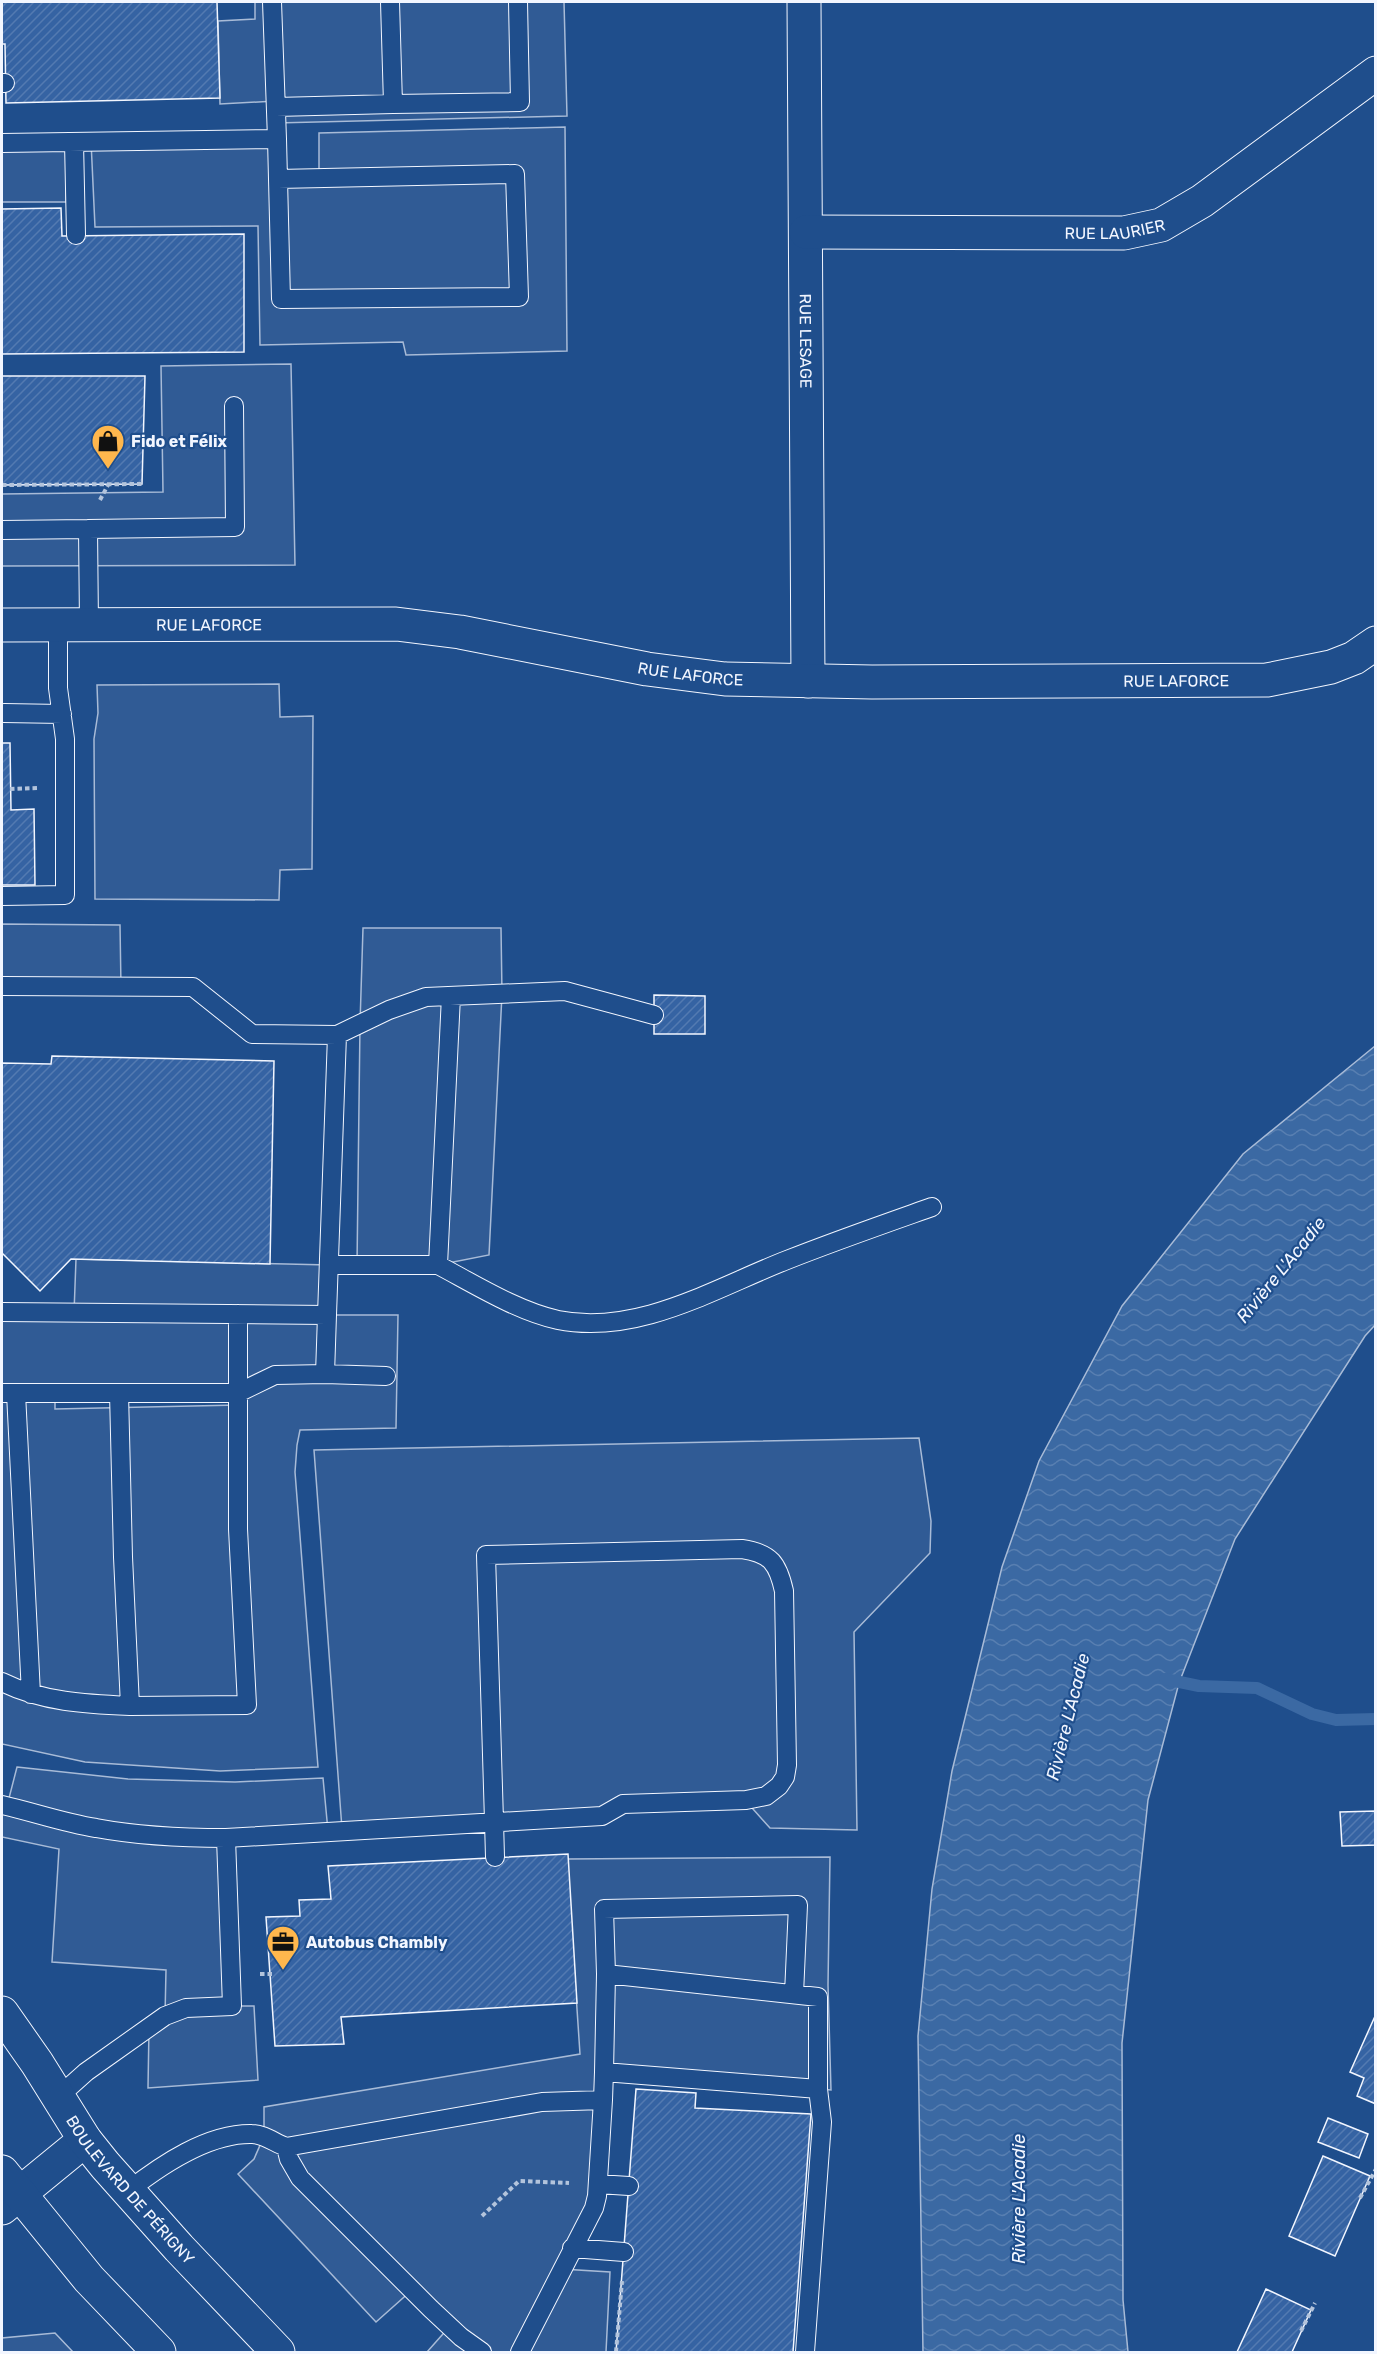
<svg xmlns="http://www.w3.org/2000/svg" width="1377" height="2354" font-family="Rubik,sans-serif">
<defs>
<pattern id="water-waves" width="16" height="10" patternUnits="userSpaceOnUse" patternTransform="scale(1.5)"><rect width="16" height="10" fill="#3b69a3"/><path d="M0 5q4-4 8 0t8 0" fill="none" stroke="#587fb1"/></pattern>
<pattern id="building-hatch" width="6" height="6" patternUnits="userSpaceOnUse" patternTransform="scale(1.5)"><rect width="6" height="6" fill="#3563a3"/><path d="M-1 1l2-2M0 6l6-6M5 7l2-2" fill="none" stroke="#537ab1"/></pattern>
</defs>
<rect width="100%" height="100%" fill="#1f4e8c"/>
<path fill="#305b95" stroke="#a8bbd7" stroke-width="1.5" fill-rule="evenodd" d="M255,2h309l3,114 -291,7 -1,-22 -55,3 -2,-83 37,-2z
M565,127l2,224 -161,4 -3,-13 -143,3 -2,-119 -163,1 -4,-86 186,-2 1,40 41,-1v-45z
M66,142v60h-64v-59z
M291,364l4,201 -293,1v-72l161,-2 -2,-126z
M279,684l1,33 33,-1 -1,153 -32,1 -1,30 -184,-1 -1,-160 4,-26 -1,-28z
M2,924l118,1 1,62 -119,-1z
M363,928h138l1,66 -13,261 -51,10h-81l3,-241z
M76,1259l253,6 -2,50h71l-2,113 -96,2 -3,15 -2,27 23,295 -98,4 -135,-9 -83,-18v-432l72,1zM238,1393v12l-183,4v-15z
M919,1438l12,83 -1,32 -76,79 3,198 -87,-2 -25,-28 -122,4 -21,12 -260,13 -28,-379z
M17,1767l111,12 107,3 88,-4 5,53 -102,7 7,168h21l4,74 -110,8 1,-60 16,-12 1,-46 -114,-8 7,-113 -57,-12v-32l5,1z
M830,1857l-2,128 3,105 -227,-18 -7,124 -35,73 48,3 -4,80h-179l23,-26 -38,-36 -36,32 -138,-148 16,-15 10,-23v-29l316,-53 -13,-195z
M55,2333l18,19h-71v-14z"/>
<path fill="url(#water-waves)" stroke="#a8bbd7" stroke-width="1.5" d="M1375,1046v279l-10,11 -130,203 -56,144 -31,117 -26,243 1,257 5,52h-205l-5,-316 14,-147 20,-118 50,-204 37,-106 83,-155 121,-152z"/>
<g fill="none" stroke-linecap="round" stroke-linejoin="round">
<path stroke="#3b69a3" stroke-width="12" d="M1165,1679l34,7 58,2 55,26 24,6 40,-1"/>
</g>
<path fill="url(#building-hatch)" stroke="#f2f6ff" stroke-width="1.5" d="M2,2h215l3,96 -214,5 -1,-59h-3z
M61,208l1,28 182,-2v118l-242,2v-145z
M2,376h143l-3,108 -140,1z
M2,743h8l1,67 23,-1 1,76h-33z
M654,995l51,1v38h-51z
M52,1056l222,5 -4,203 -199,-5 -31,32 -38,-38v-190l49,1z
M1376,1811v34l-34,1 -2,-34z
M568,1854l9,149 -236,14 3,27 -69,2 -9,-129 34,-1 -1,-16 32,-1 -3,-33z
M1376,2014v90l-19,-8 7,-18 -14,-6z
M636,2089l60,4 -1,15 116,6 -18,238h-177z
M1328,2118l40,16 -9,24 -41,-16z
M1323,2156l47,20 -35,80 -46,-20z
M1266,2289l45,21 -19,42h-55z"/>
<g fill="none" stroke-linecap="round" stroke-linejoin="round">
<g stroke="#f2f6ff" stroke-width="20">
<path id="service" d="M272,2l5,137
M2,83h3
M393,104l127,-2 -2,-100
M276,107l117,-3 -3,-102
M74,142l2,93
M2,143l275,-4 4,160 238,-2 -4,-123 -237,5
M88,529l147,-2 -1,-121
M2,530l86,-1 1,96
M4,713l58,1
M2,896l63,-1v-156l-7,-51v-63
M2,986l191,1 59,47 85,1 -10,280 -325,-3
M337,1035l52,-25 37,-13 139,-6 89,24
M329,1265h109l13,-269
M438,1265c36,19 79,46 120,55 80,16 157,-32 229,-60 48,-19 97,-36 145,-53
M325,1374l61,2
M2,1393h236v-79
M16,1393l15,301
M119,1393l4,164 7,149 117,-1 -9,-176v-136l37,-18 50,-1 2,-59
M2,1682c40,20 84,22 128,24
M2,1805c31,7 62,18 94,23 43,8 86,10 130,10l6,168 -46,2 -21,8 -79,56 -29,26
M226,1838l376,-22 21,-12 123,-4 20,-4 13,-10 6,-9 2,-12 -3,-174c-6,-27 -13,-38 -42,-42l-256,6 8,266 1,36
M606,1974l-2,-65 194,-4 -4,89
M603,2100l1,-28 214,17v-92l-212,-23 -2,98
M286,2147l3,12 11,19 131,131 30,28 21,15
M598,2184l31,2
M128,2191c33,-26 80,-58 124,-57 12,0 23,9 34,13l256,-45 61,-2 -6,96 -3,12 -74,144
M572,2248l52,4
M805,2352l17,-230 -4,-33"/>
</g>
<g stroke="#f2f6ff" stroke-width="35">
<g id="minor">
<path id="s1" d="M804,2l4,679"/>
<path id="s2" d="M806,232l318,1 37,-8 41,-24 174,-128"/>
<path id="s3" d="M2,625l394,-1 64,8 187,37 78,10 147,3 395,-2 64,-13 23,-9 22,-15"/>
<path d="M2,2208l83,-68"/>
</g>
</g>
<g stroke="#f2f6ff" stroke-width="35">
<g id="primary">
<path id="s4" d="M2,2013l35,50 48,77 20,25 74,83 99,104"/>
<path d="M2,2172l87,107 70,73"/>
</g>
</g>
<path stroke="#b3c4dc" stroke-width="4" stroke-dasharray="4.5 3" stroke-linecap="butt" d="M2,485l140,-1
M100,500l8,-15
M10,789l27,-1
M260,1974h12
M1360,2198l16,-29
M482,2216l37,-35 50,2
M1301,2331l14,-28
M616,2352l6,-71"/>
<use href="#service" stroke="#1f4e8c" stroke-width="18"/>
<use href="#minor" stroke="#1f4e8c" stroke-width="33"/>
<use href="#primary" stroke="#1f4e8c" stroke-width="33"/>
</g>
<defs>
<g id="shop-pin" transform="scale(1.725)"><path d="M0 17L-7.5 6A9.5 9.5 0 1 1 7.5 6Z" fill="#ffb74d" stroke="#1f4e8c"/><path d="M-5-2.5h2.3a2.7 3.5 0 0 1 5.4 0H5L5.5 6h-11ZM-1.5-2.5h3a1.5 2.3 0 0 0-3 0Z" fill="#111"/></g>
<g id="office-pin" transform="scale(1.725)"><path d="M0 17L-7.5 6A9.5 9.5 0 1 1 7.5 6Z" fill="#ffb74d" stroke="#1f4e8c"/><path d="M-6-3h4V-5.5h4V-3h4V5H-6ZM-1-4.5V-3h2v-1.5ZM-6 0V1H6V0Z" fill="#111"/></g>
</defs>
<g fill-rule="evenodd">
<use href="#shop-pin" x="108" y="441"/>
<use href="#office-pin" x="283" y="1942"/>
</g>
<g text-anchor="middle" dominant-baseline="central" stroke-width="4.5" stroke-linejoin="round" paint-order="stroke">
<g font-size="16" fill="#f2f6ff" stroke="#1f4e8c">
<text stroke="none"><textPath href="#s2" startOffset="309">RUE LAURIER</textPath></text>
<text stroke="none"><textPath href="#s1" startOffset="339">RUE LESAGE</textPath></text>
<text stroke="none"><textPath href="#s3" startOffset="207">RUE LAFORCE</textPath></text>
<text stroke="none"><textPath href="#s3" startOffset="693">RUE LAFORCE</textPath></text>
<text stroke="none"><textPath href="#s3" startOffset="1179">RUE LAFORCE</textPath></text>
<text stroke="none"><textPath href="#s4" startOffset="219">BOULEVARD DE PÉRIGNY</textPath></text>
</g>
<g font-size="16" font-weight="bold" fill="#f2f6ff" stroke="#1f4e8c" text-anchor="start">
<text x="131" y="441">Fido et Félix</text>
<text x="306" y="1942">Autobus Chambly</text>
</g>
<g font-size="18" font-style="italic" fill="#f2f6ff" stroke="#1f4e8c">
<text transform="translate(1281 1270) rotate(-51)">Rivière L'Acadie</text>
<text transform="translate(1068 1717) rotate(-76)">Rivière L'Acadie</text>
<text transform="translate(1019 2199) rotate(-90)">Rivière L'Acadie</text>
</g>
</g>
<rect width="1377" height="2354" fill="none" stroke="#f2f6ff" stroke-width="6"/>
</svg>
